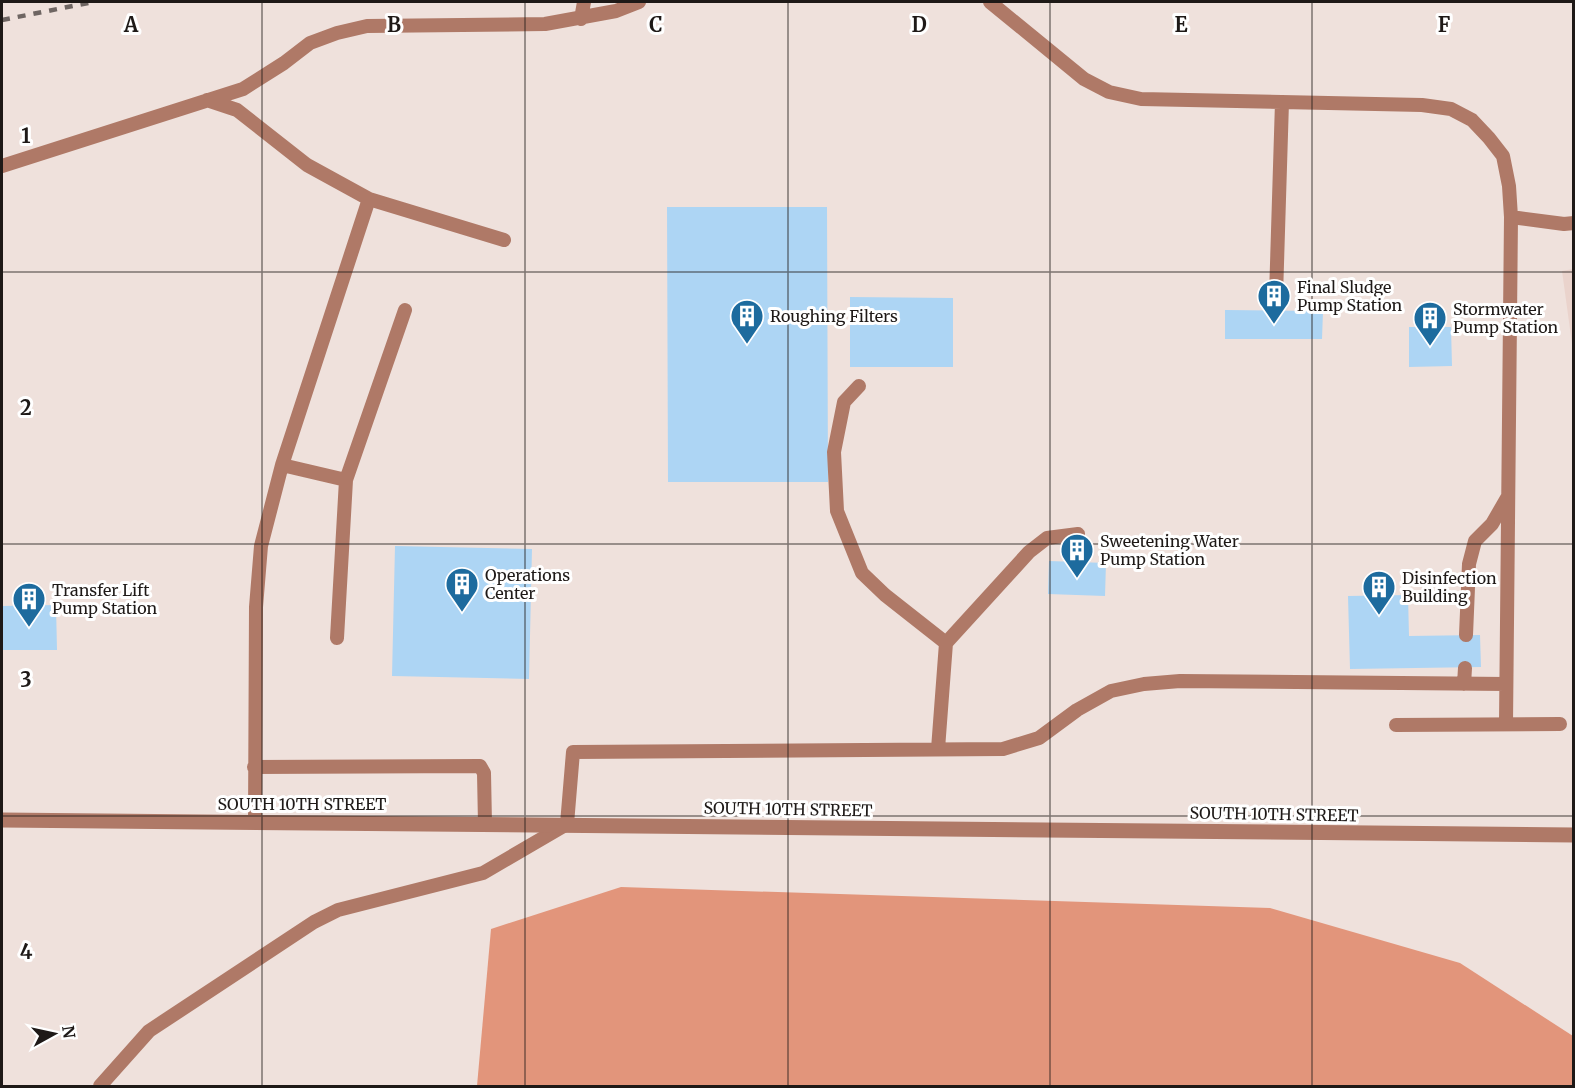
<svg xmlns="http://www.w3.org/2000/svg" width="1575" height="1088" font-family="Merriweather,serif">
<rect width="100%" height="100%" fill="#efe1dc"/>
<path fill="#ead3cc" d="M1573,269h1l-1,82 -11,-80z"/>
<path fill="#e2957b" d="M621,887l649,21 190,55 113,73v50h-1096l14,-157z"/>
<path fill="#add5f4" d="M667,207h160l1,275h-160z
M850,297l103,1v69h-103z
M1225,310l98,1 -1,28h-97z
M1409,327h42l1,39 -43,1z
M395,546l137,3 -3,130 -137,-3z
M1049,561l57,2 -1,33 -57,-2z
M1408,595l1,41 71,-1 1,32 -131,2 -2,-73z
M56,605l1,45h-55v-44z"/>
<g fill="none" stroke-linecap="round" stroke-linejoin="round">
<path stroke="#af7967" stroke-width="14" d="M990,2l94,77 25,13 32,7 281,6 29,4 21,11 17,18 14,18 6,30 2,31 -5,507
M581,19l3,-17
M207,100l30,10 70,55 62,34 135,41
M2,166l241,-77 41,-26 26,-20 27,-10 30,-7 178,-2 71,-13 23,-9
M1511,217l53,7 10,-1
M1276,296l6,-194
M859,386l-15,16 -10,50 3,59 25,62 23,22 61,48
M282,465l64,15 -9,158
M346,480l59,-170
M1466,635l3,-71 6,-23 17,-17 15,-26
M1464,684l1,-16
M1396,725l164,-1
M938,749l8,-106 83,-91 18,-14 31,-4
M254,767l226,-1 4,7 1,51
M255,822l1,-215 5,-61 21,-81 87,-266
M100,1086l49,-55 165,-109 24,-12 145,-37 84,-49 6,-72 430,-3 36,-11 38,-28 34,-19 33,-7 36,-3 326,3"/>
<path stroke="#af7967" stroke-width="15" d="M2,820l1572,15"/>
<path stroke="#6e6562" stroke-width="4.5" stroke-dasharray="8 8" stroke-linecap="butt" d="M2,20l91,-18"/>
</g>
<path fill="none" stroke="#1e1917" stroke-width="1.5" stroke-opacity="0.55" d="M262,2v1084M525,2v1084M788,2v1084M1050,2v1084M1312,2v1084M2,272h1572M2,544h1572M2,816h1572"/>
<defs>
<g id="building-pin" transform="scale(1.725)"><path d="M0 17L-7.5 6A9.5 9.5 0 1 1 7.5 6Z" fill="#1d6b9e" stroke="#fff"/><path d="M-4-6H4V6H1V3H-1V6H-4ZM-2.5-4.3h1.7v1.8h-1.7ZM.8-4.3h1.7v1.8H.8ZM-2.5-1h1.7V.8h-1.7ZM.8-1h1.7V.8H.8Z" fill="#fff"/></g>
</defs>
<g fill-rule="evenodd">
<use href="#building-pin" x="1274" y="296"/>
<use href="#building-pin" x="747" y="316"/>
<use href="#building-pin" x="1430" y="318"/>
<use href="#building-pin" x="1077" y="550"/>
<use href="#building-pin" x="462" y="584"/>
<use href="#building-pin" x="1379" y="587"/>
<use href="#building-pin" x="29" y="599"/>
</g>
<g text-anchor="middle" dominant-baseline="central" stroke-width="6" stroke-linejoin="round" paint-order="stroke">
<g font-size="16" fill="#1e1917" stroke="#fff" text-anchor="start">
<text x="1297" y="287">Final Sludge<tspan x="1297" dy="18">Pump Station</tspan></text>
<text x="1453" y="309">Stormwater<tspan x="1453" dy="18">Pump Station</tspan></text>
<text x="770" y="316">Roughing Filters</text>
<text x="1100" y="541">Sweetening Water<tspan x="1100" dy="18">Pump Station</tspan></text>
<text x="485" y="575">Operations<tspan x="485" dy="18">Center</tspan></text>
<text x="1402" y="578">Disinfection<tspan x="1402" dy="18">Building</tspan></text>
<text x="52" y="590">Transfer Lift<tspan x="52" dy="18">Pump Station</tspan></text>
</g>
<g font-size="16" fill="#1e1917" stroke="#fff">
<text x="302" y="804">SOUTH 10TH STREET</text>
<text transform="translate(788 809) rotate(1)">SOUTH 10TH STREET</text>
<text transform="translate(1274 814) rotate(1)">SOUTH 10TH STREET</text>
</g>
</g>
<g font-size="20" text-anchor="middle" font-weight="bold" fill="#1e1917" stroke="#fff" stroke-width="6" stroke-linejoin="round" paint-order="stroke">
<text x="131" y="32">A</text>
<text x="394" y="32">B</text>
<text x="656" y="32">C</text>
<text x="919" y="32">D</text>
<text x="1181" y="32">E</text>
<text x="1444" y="32">F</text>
<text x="26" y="143">1</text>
<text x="26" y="415">2</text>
<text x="26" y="687">3</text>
<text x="26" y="959">4</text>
</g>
<rect width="1575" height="1088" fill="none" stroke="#1e1917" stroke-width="6"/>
<g transform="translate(54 1034) rotate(82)" stroke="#ffffff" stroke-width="4.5" paint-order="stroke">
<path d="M0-4.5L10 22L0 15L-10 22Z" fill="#1e1917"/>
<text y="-9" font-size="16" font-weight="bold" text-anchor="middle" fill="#1e1917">N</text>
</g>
</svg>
